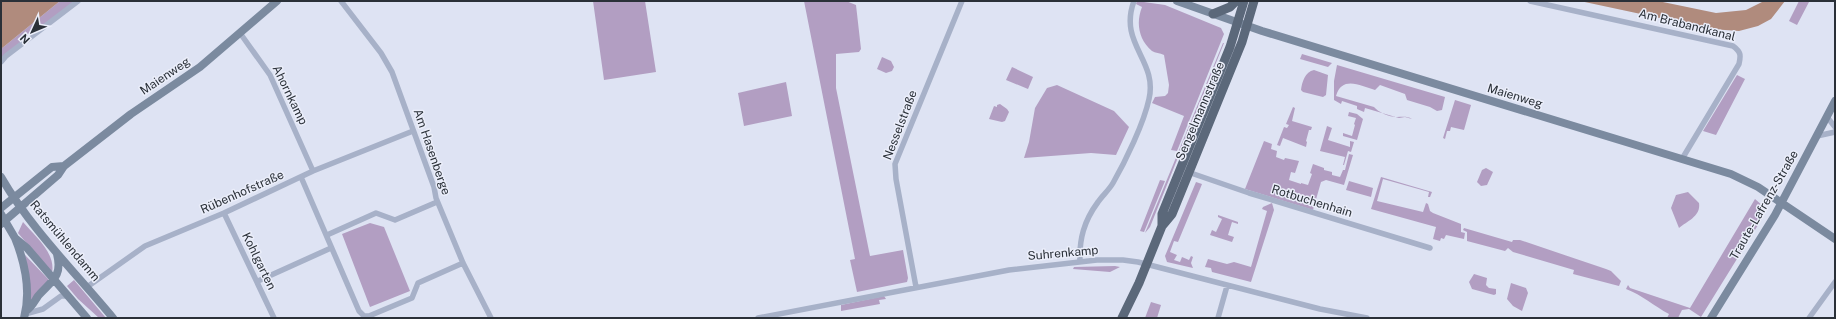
<svg xmlns="http://www.w3.org/2000/svg" width="1836" height="319" font-family="'Public Sans',sans-serif">
<rect width="100%" height="100%" fill="#dee3f3"/>
<path fill="#b29ec2" d="M60,1h15l-74,59v-11z
M593,1h52l11,71 -52,8z
M804,1h42l10,4 5,44 -2,3 -23,2v34l34,168 33,-6 5,28 -1,4 -50,10 -7,-32 5,-1z
M1137,1l28,4 56,23 3,6 -47,117 -6,-1 13,-34 -32,-13 3,-6 10,-1 3,-3 1,-8 -5,-30c-4,-2 -9,-2 -12,-4 -14,-12 -16,-29 -10,-44l-6,-3z
M1799,1l10,1 -12,23 -8,-4z
M1223,43h1l-74,184 -5,6z
M1302,54l30,9 -4,4 -28,-8z
M882,57l9,4 3,6 -2,4 -6,2 -9,-4z
M1337,65l108,32 -3,13 -5,1 -7,-4 -23,-7 -2,-6 -25,-9 -5,5c-14,-4 -33,-15 -39,6l38,11c4,5 15,10 23,10 6,0 10,-1 15,2l-7,-2 -6,1 -34,-10 -1,4 -7,-3v-3l-15,-5 -1,3 -7,-4v-19z
M1012,67l21,10 -5,12 -22,-9z
M1314,70l14,5 -2,20 -3,2 -20,-5 -2,-2c1,-8 4,-18 13,-20z
M1737,75l8,4 -29,56 -13,-4z
M786,82l6,34 -48,10 -6,-33z
M1057,85l57,26 15,16 -13,28 -25,-2 -67,5 5,-16 6,-34 12,-20z
M1455,100l16,5 -7,25 -13,-3 -1,4h-3l-2,8 -2,-1z
M1000,104l7,5 2,3 -4,9 -3,1 -13,-3 5,-13 3,1v-2z
M1293,107l2,1 -3,13 20,6 -1,3h-2l-3,11 1,1 -1,5 -23,-9 -3,8 -3,-1 7,-18 3,1 2,-3 -3,-1z
M1349,112l8,2 6,5 -6,21 -14,-4v-3l9,3 3,-11 -1,-1 2,-6 -8,-2z
M1327,126l5,2 -4,12 22,7v-6l4,1 -3,10 -3,-1 -4,14h-1l2,-8 -25,-6z
M1264,141l8,3 -1,5 6,2 -1,6 8,3 1,-2 14,3 -4,12 -4,-1 -2,8 12,4v-1l7,2 4,-11 -2,-1 3,-9 11,4v2l8,2v3l8,2 3,-7h2l4,-16 4,1 -9,30 -18,-5 -5,2 -8,28 -68,-21z
M1486,168l7,4 -6,13 -6,1 -4,-4 5,-12z
M1381,177l51,15 -2,5h-2l1,-5 -46,-13 -6,22 46,11 3,-9 2,1 2,7 3,2 28,11v8l4,1 -1,6 -18,-4 -2,4 -3,-1 -1,3 -7,-2 3,-12 -65,-18z
M1160,180l5,1 -21,51 -4,-1z
M1349,181l24,7 -2,9 -25,-7z
M1196,182l6,2 -2,5 -22,53 -4,-1 -4,11 7,3 -3,5 6,2 2,-5 7,3 2,-4 2,1 -2,6 2,5 -26,-6 -2,-6z
M1688,192l11,11c2,13 -11,18 -20,25l-8,-20 5,-13z
M1755,199l8,7v11l-62,100 -12,-8 -7,1 -4,8h-11l2,-4c-15,-8 -27,-19 -43,-25l2,-4 2,3 60,20z
M1272,203l2,7 -23,72 -39,-10 -1,-4 -6,-1 3,-8 19,5 7,-2 17,5 16,-56 -5,-2 1,-2z
M1218,215l20,7v2l-6,-2 -4,13 6,2 -2,5 -22,-7 2,-5 4,2 6,-13 -4,-2z
M23,222c12,14 33,31 29,51l-34,-40z
M370,223l14,4 26,64 -40,16 -28,-73z
M1464,228l48,14 1,-2h7l86,29 5,2 10,10 -2,5 -46,-12 1,-4 -61,-18 -5,-4 -3,3 -38,-10v-9l-4,-2z
M25,255l24,25 -21,26 -3,-50z
M1074,267l41,-1 5,1 -10,5 -37,-3z
M1474,274l13,4 -1,7 3,3 7,1v5l-2,1 -22,-6 -3,-7z
M74,280l32,38h-7l-21,-19 -11,-13z
M1511,283l15,5 2,5 -6,18 -9,-5 -6,-7z
M884,296l2,3 -7,1 1,4 -39,7v-6z
M1151,302l10,3 -4,13h-12z"/>
<path fill="#b08b7d" d="M1,1h59l-59,48z
M1580,1h78l58,12 30,-3 18,-9h21l-14,18 -13,7 -19,5 -28,-2z"/>
<g fill="none" stroke-linecap="round" stroke-linejoin="round">
<path stroke="#a7b1c8" stroke-width="5.5" d="M341,1l40,52 11,19 42,115 2,11 27,65 28,55
M1530,1l203,45c8,6 8,9 6,18l-57,95
M240,33l30,42 43,96
M1,62l5,-6 72,-55
M1827,117l8,10
M1817,136l18,-4
M1188,172l61,21 181,55
M301,177l58,134 5,5h5l43,-18 6,-15 45,-20
M224,213l50,105
M327,235l49,-22 19,7 42,-18
M1080,262c-1,-23 4,-41 18,-60 4,-6 11,-12 15,-19 12,-21 31,-60 36,-84 9,-39 -31,-55 -15,-98
M258,281l73,-33
M87,287l58,-41 79,-33 89,-42 100,-40
M916,287l-20,-108 -1,-15 67,-163
M25,314l18,-5 18,-13h7
M758,318l251,-48 88,-10h26l15,2 182,47 47,9
M1218,318l9,-32
M1809,318l26,-36"/>
<path stroke="#7b8a9f" stroke-width="8" d="M1177,1l85,30 469,143 27,13 77,52
M1,177c30,52 74,95 112,141
M1,208l51,-41 12,-1
M1,214l14,24 12,10 60,70
M1,224l57,-49 6,-9 67,-52 69,-47 77,-66
M15,238c10,25 16,54 9,80
M26,311c6,-4 8,-9 12,-15 13,-15 25,-19 19,-42
M1711,318l64,-103 60,-114"/>
<path stroke="#5b687a" stroke-width="9" d="M1213,14l17,-7 6,-6
M1162,226v-12l68,-167 14,-46
M1122,318l17,-35 23,-57 10,-12 70,-172 12,-41"/>
</g>
<g text-anchor="middle" dominant-baseline="central" stroke-width="3" stroke-linejoin="round" paint-order="stroke">
<g font-size="12" fill="#2a3038" stroke="#ebeefa">
<text transform="translate(1687 25) rotate(14)">Am Brabandkanal</text>
<text transform="translate(165 76) rotate(-34)">Maienweg</text>
<text transform="translate(290 95) rotate(64)">Ahornkamp</text>
<text transform="translate(1515 96) rotate(17)">Maienweg</text>
<text transform="translate(1200 111) rotate(-67)">Sengelmannstraße</text>
<text transform="translate(900 125) rotate(-69)">Nesselstraße</text>
<text transform="translate(432 152) rotate(71)">Am Hasenberge</text>
<text transform="translate(242 192) rotate(-24)">Rübenhofstraße</text>
<text transform="translate(1312 201) rotate(17)">Rotbuchenhain</text>
<text transform="translate(1764 205) rotate(-60)">Traute-Lafrenz-Straße</text>
<text transform="translate(65 241) rotate(50)">Ratsmühlendamm</text>
<text transform="translate(1063 253) rotate(-5)">Suhrenkamp</text>
<text transform="translate(259 261) rotate(64)">Kohlgarten</text>
</g>
</g>
<rect width="1836" height="319" fill="none" stroke="#2a3038" stroke-width="4"/>
<g transform="translate(32 32) rotate(226)" stroke="#ebeefa" stroke-width="3" paint-order="stroke">
<path d="M0-3L7 15L0 10L-7 15Z" fill="#2a3038"/>
<text y="-6" font-size="11" font-weight="bold" text-anchor="middle" fill="#2a3038">N</text>
</g>
</svg>
